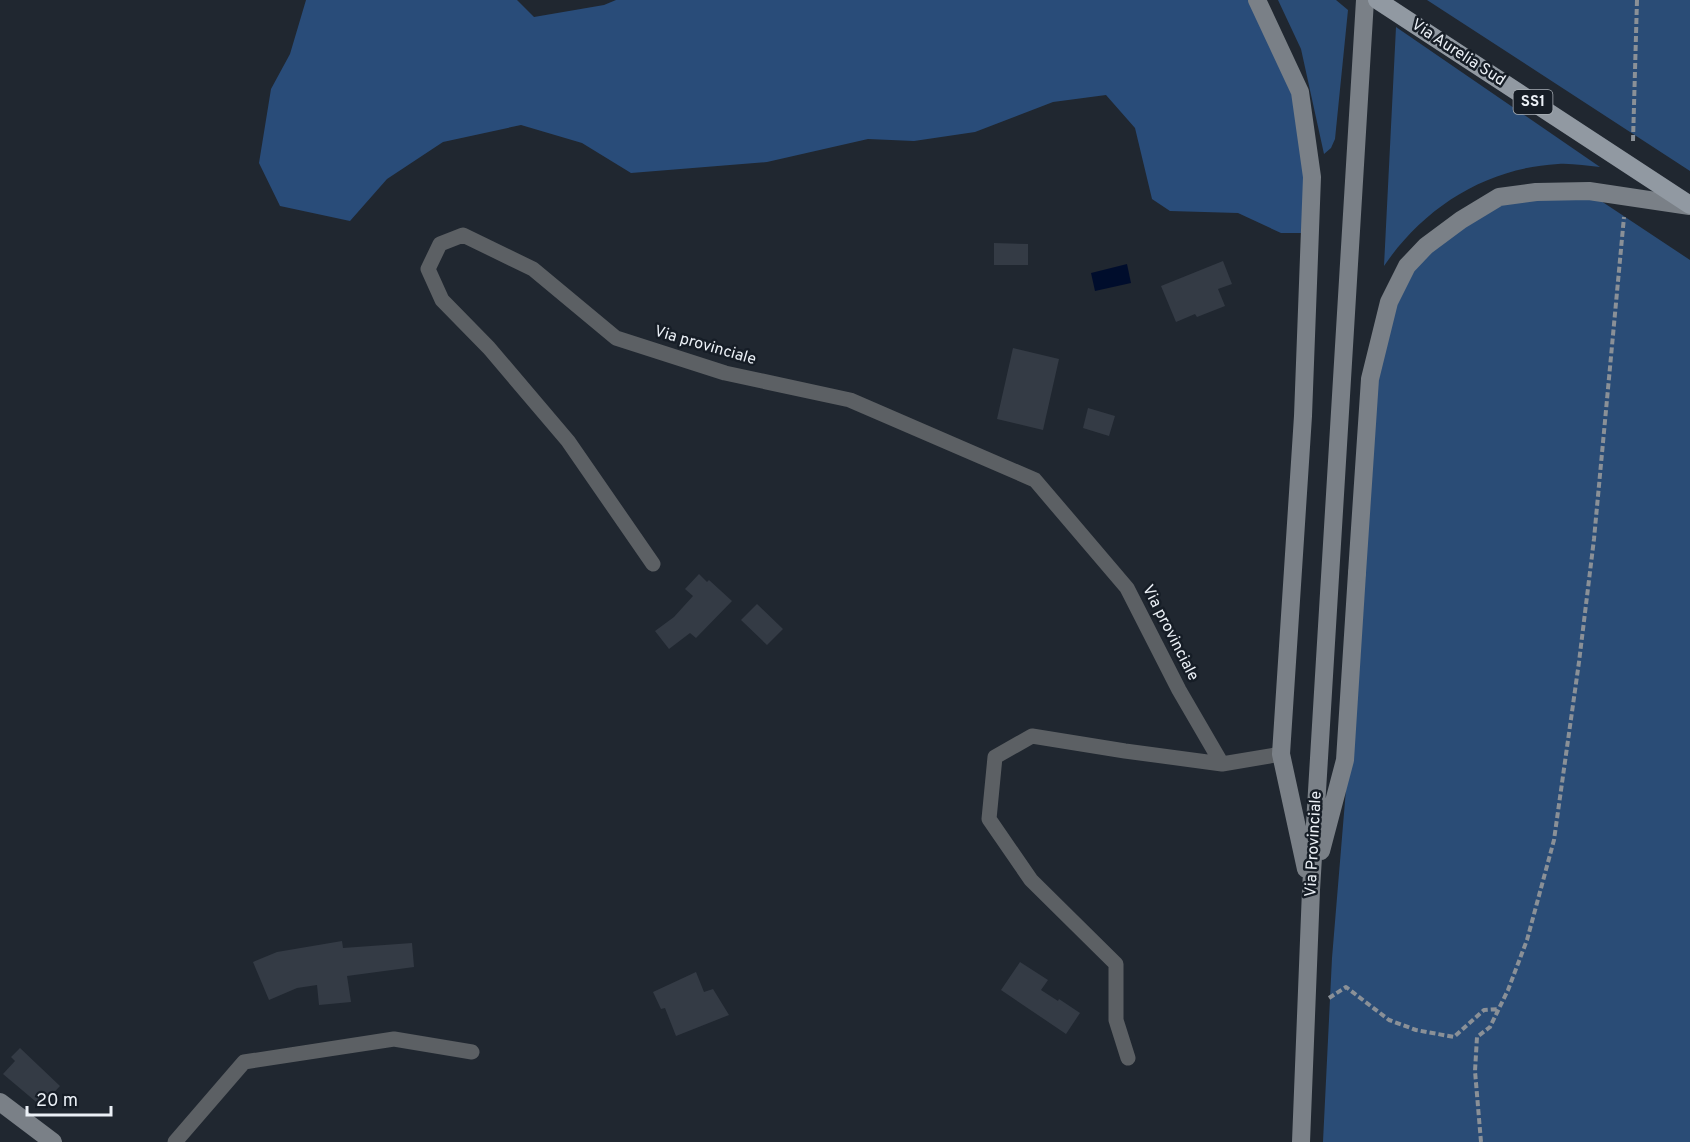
<svg xmlns="http://www.w3.org/2000/svg" width="1690" height="1142" font-family="Overpass,sans-serif">
<rect width="100%" height="100%" fill="#202730"/>
<path fill="#2a4c76" d="M1278,0h58l12,10 -13,129 -4,9 -7,6 -23,-105z
M1427,0h263v171z
M1396,27l204,140c-14,-1 -28,-4 -42,-3 -72,4 -134,43 -174,102z
M1589,193l101,67v882h-367l9,-184 14,-169 25,-410 38,-112 90,-69z"/>
<path fill="#294c79" d="M306,0h211l17,17 70,-12 12,-5h641l43,92 11,141h-30l-43,-20 -68,-2 -18,-12 -17,-71 -29,-33 -53,7 -78,30 -61,9 -46,-2 -101,23 -136,11 -49,-30 -61,-18 -78,17 -56,37 -37,42 -70,-15 -21,-43 12,-74 19,-35z"/>
<path fill="#000d2c" d="M1127,264l4,19 -36,8 -4,-18z"/>
<path fill="#343b45" d="M994,243l34,1v21h-34z
M1223,261l9,23 -14,5 7,17 -28,11 -2,-3 -19,8 -15,-36z
M1013,348l46,11 -16,71 -46,-11z
M1088,408l27,8 -6,20 -26,-8z
M699,574l8,8 2,-2 23,21 -36,37 -6,-5 -21,16 -14,-18 19,-14 19,-21 -8,-7z
M757,604l26,25 -16,16 -26,-25z
M342,941l1,7 69,-5 2,24 -67,9 4,26 -32,3 -2,-20 -20,3 -28,12 -16,-38 24,-10z
M1020,962l28,18 -7,10 17,11 1,-2 21,14 -14,21 -65,-44z
M696,972l8,20 9,-3 16,26 -53,21 -11,-28 -4,1 -8,-17z
M20,1048l40,38 -19,20 -38,-32 12,-13 -4,-4z"/>
<g fill="none" stroke-linecap="round" stroke-linejoin="round">
<path stroke="#8a9097" stroke-width="4" stroke-dasharray="6 3" stroke-linecap="butt" d="M1633,141l4,-141
M1329,998l17,-11 43,33 27,10 38,7 30,-27 15,-1
M1481,1142l-6,-71 2,-34 13,-10 18,-37 19,-50 27,-100 25,-178 15,-123 30,-322"/>
<path stroke="#5c6064" stroke-width="15" d="M653,564l-85,-123 -79,-93 -47,-48 -14,-31 12,-25 23,-9 70,34 83,69 109,35 125,27 185,80 92,108 52,102 43,74
M1128,1058l-12,-38v-56l-85,-84 -42,-61 6,-62 37,-21 93,15 97,13 59,-10
M175,1142l69,-80 150,-23 78,13"/>
<path stroke="#7a8087" stroke-width="18" d="M1257,0l43,92 12,85 -9,239 -22,338 25,115
M1321,851l24,-91 12,-187
M0,1102l53,40
M1301,1142l10,-252 54,-890"/>
<path stroke="#7a8087" stroke-width="18" d="M1357,573l13,-194 19,-77 18,-36 19,-20 35,-26 38,-23 37,-5 53,-1 101,15"/>
<path stroke="#9199a2" stroke-width="18" d="M1377,0l313,205"/>
</g>
<g text-anchor="middle" dominant-baseline="central" stroke-width="5" stroke-linejoin="round" paint-order="stroke">
<rect fill="#161d26" stroke="#abb1b8" stroke-width="1.5" x="1513.5" y="90" width="39" height="24" rx="4.5"/>
<g font-size="15" font-weight="bold" fill="#ebf0f6">
<text x="1533" y="102">SS1</text>
</g>
<g font-size="16" fill="#ebf0f6" stroke="#161d26">
<text transform="translate(1458 53) rotate(33)">Via Aurelia Sud</text>
<text transform="translate(705 346) rotate(16)">Via provinciale</text>
<text transform="translate(1170 633) rotate(63)">Via provinciale</text>
<text transform="translate(1314 844) rotate(-87)">Via Provinciale</text>
</g>
</g>
<path d="M27 1106v9h84v-9" fill="none" stroke="#ebf0f6" stroke-width="3"/>
<text x="36" y="1106" font-size="18" fill="#ebf0f6" stroke="#161d26" stroke-width="4.5" paint-order="stroke">20 m</text>
</svg>
